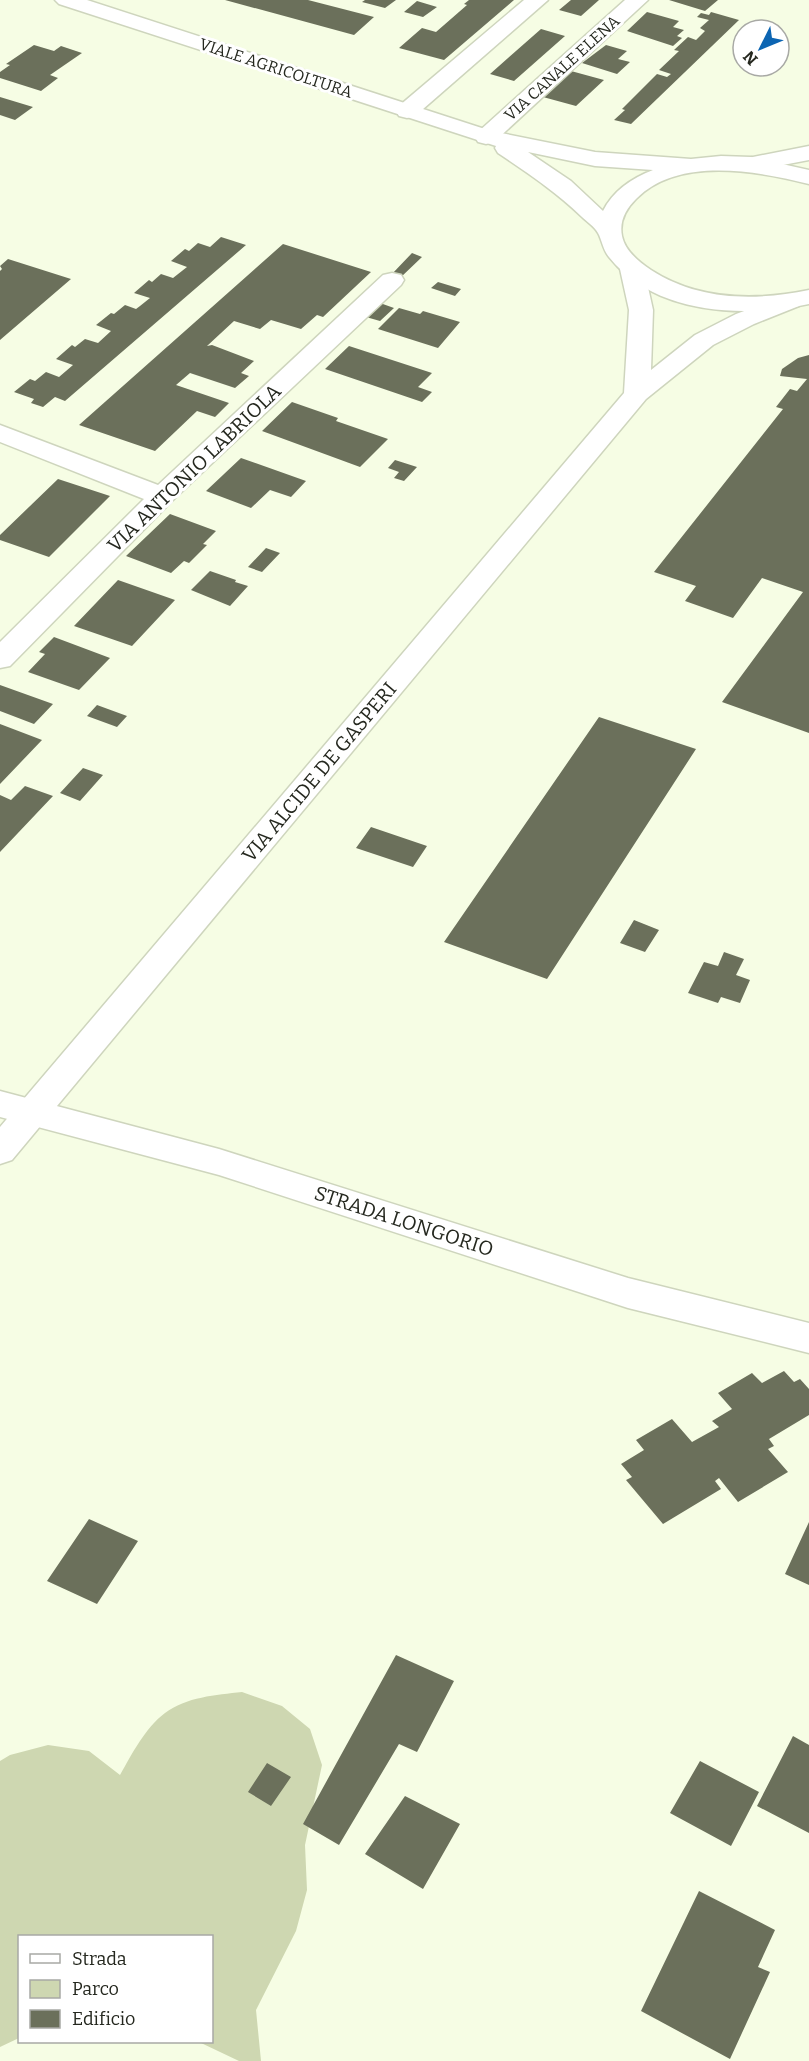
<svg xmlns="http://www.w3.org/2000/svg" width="809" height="2061" font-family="Bitter,serif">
<rect width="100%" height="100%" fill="#f6fde4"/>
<path fill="#ced7b1" d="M242,1692l40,14 28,23 12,36 -17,80 2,45 -11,41 -40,79 5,51h-22l-40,-19h13v-106h-192l-1,102 -19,9v-286l10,-6 38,-10 41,6 31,24c12,-21 25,-47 45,-62 21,-16 51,-18 77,-21z"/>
<path fill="#6b705b" d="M225,0h83l66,17 -20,18z
M365,0h31l-11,8 -23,-6z
M469,0h45l-70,60 -45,-12 23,-20 14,4 31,-27 -3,-1z
M571,0h28l-18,16 -22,-6z
M669,0h49l-13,11z
M417,1l20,6 -14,10 -19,-5z
M647,12l32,9 -6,6 11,3 -7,6 5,2 -9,8 -46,-15z
M711,12l28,8 -108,104 -17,-4 11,-10 -3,-1 35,-35 10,3 4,-3 -12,-4 20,-19 -5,-1 14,-13 8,3 9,-9 -5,-3 9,-8 -12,-3 4,-4 8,2z
M541,29l24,7 -51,45 -24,-7z
M34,45l20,6 7,-5 21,7 -32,22 8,3 -17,13 -41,-13v-6l10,-7 -4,-1z
M606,45l21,6 -9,8 12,3 -13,12 -35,-11z
M571,71l33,9 -28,26 -33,-9z
M0,97l33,10 -18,13 -15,-5z
M221,237l25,8 -181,156 -10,-4 -12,10 -12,-4 3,-4 -20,-7 16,-13 5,2 11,-9 13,5 14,-12 -17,-6 16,-14 3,2 10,-8 13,4 13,-12 -15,-6 15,-12 3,1 11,-9 11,4 4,-3 10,-8 -16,-5 15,-13 3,2 9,-8 12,4 14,-11 -16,-6 14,-12 4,2 9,-8 12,4z
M283,244l88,28 -48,45 -6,-2 -16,14 -30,-9 -11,9 -26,-8 -27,25 5,-1 42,16 -13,12 8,3 -14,12 -45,-15 -14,12 53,18 -14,14 -18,-6 -42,40 -76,-26z
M412,253l10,4 -22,21 -9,-3z
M8,259l63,20 -71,61v-69l2,-2 -2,-3z
M438,282l23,7 -6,7 -24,-8z
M380,303l14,5 -14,13 -14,-4z
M399,308l21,6 3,-3 37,11 -22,26 -60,-19z
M349,346l83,27 -14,14 14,5 -10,10 -97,-33z
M809,355v378l-87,-31 81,-110 -41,-14 -29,40 -48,-17 11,-15 -42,-14 129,-163 -7,-2 14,-18 7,2 10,-12 -27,-3 2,-7 16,-11z
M292,402l46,16 -2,3 52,18 -28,28 -98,-36z
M241,458l65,23 -15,16 -21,-7 -19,18 -45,-17z
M395,460l22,7 -13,14 -10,-3 5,-6 -11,-4z
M58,479l52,17 -61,61 -49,-17v-5z
M170,514l46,17 -13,13 4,1 -18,18 -5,-2 -13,12 -45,-17z
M266,548l14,5 -18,19 -14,-5z
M210,571l26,9 -1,2 13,4 -18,20 -39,-16z
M118,580l57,20 -43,46 -58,-20z
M54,637l56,21 -31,32 -51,-18 17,-18 -6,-2z
M0,685l53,19 -19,20 -34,-13z
M97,705l30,11 -10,11 -30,-11z
M599,717l97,32 -149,230 -103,-37z
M0,724l42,16 -42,44z
M83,768l20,7 -23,26 -20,-8z
M25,786l28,10 -53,56v-57l11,5z
M371,827l56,19 -14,21 -57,-19z
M634,920l25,10 -14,22 -25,-9z
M724,952l20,7 -8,16 14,5 -10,23 -19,-6 -3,6 -30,-10 16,-31 14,4z
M784,1371l10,11 6,-3 9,10v26l-40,24 5,7 -6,3 20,23 -50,30 -19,-24 -4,3 6,8 -58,35 -37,-44 6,-3 -11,-13 23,-14 -8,-10 36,-21 20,23 27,-15 -7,-6 20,-12 -14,-16 34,-20 10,10z
M89,1519l49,22 -41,63 -50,-23z
M809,1522v63l-24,-11z
M396,1655l58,26 -37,71 -18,-8 -60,101 -36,-21z
M793,1736l16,9v88l-52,-27z
M700,1761l59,31 -28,54 -61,-33z
M267,1763l24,14 -20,29 -23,-14z
M405,1796l55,28 -37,65 -58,-35z
M699,1891l76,39 -17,37 12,5 -40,87 -89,-48z"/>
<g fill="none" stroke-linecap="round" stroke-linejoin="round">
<g stroke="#ced5bd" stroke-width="3">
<path id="minor" d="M524,0h24l-133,116 -8,2 -8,-2 -3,-5 3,-5z
M625,0h23l-154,142 -8,2 -8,-2 -3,-5 3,-5z
M392,273l9,2 3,5 -3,5 -230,217 -161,164 -10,2v-26l144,-143 -144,-57v-17l158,60 225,-210z
M0,1091l219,58 409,129 181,45v30l-181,-45 -409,-133 -219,-58z"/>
</g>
<g stroke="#ced5bd" stroke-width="3">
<path id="secondary" d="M809,146v14l-58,11 -8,-2 -4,-5 4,-5z
M632,262l9,2 3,5 9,41 -2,60 44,-35 41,-21 54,-20 9,2 3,5 -3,5 -45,18 -41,21 -67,54 -634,761 -12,4v-37l624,-734 5,-83 -9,-41 3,-5z"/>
</g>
<g stroke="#ced5bd" stroke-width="3">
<path id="primary" d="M55,0h32l404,131 104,21 96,7 30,-3 30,1 58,13v14c-52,-13 -131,-28 -173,15 -10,10 -17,22 -14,37 3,15 17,26 29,34 48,31 104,31 158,20v14c-66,14 -154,11 -200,-47 -6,-7 -7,-17 -11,-24 -3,-6 -12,-12 -16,-16 -27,-26 -53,-43 -84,-64l-3,-5 1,-2 -437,-142zM528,152l67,14 58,4c-21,8 -40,21 -50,41l-32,-30z"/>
</g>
<use href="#minor" fill="#fff" fill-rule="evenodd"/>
<use href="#secondary" fill="#fff" fill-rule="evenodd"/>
<use href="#primary" fill="#fff" fill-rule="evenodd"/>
</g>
<g text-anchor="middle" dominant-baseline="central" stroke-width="6" stroke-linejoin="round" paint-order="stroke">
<g font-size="16" fill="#25281f" stroke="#fff">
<text transform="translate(276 68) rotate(18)">VIALE AGRICOLTURA</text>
<text transform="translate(562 68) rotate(-42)">VIA CANALE ELENA</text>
</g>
<g font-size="20" fill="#25281f" stroke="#fff">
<text transform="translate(194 468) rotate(-44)">VIA ANTONIO LABRIOLA</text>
<text transform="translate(319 772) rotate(-50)">VIA ALCIDE DE GASPERI</text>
<text transform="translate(404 1221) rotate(18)">STRADA LONGORIO</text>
</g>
</g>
<rect x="18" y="1935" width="195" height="108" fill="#ffffff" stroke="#a8a9a5" stroke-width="1.5"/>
<rect x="30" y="1954" width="30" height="9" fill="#ffffff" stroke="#a8a9a5" stroke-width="1.5"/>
<text x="72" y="1965" font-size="18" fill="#25281f">Strada</text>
<rect x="30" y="1980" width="30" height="18" fill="#ced7b1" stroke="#a8a9a5" stroke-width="1.5"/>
<text x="72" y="1995" font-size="18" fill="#25281f">Parco</text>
<rect x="30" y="2010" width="30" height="18" fill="#6b705b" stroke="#a8a9a5" stroke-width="1.5"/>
<text x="72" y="2025" font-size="18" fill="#25281f">Edificio</text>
<g transform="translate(761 48) rotate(227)"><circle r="28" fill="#ffffff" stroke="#a8a9a5" stroke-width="1.5"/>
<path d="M0-4.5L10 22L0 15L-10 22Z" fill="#0c65b2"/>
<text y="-9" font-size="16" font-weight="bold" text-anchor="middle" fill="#25281f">N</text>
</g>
</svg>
